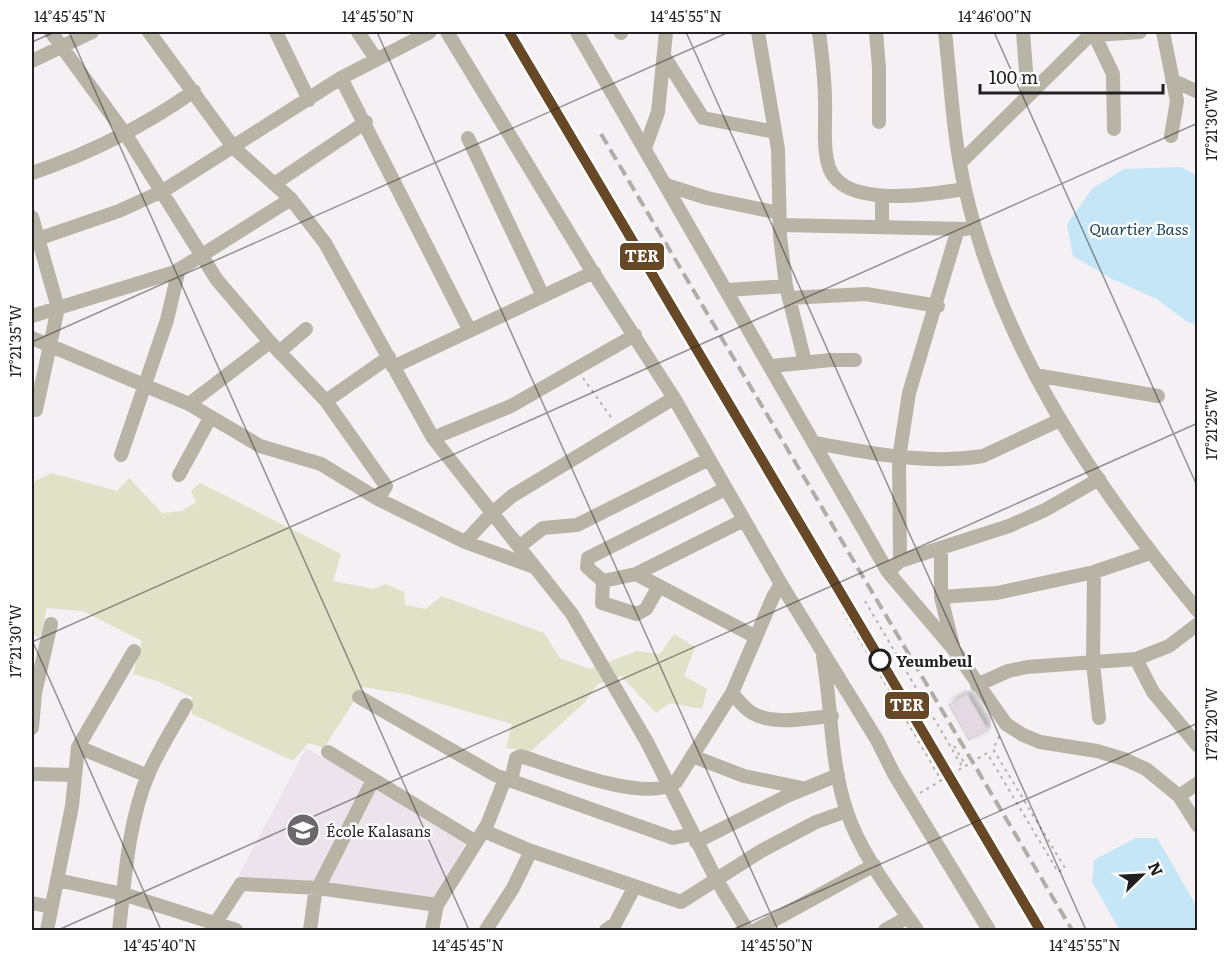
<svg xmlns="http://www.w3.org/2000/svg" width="1229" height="962" font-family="Literata,serif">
<defs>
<filter id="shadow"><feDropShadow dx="4.5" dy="-4.5" stdDeviation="3" flood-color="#0004"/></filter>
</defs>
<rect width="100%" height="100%" fill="#f4f0f4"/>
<path fill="#ece3ec" d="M306,748l61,35 -52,99 -77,-5z
M375,788l90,56 -30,55 -107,-16z"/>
<path fill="#dfe2c7" d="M52,473l65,18 12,-13 33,35 20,-2 14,-9 -5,-11 9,-8 141,71 -8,27 41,8 11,-5 19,8 1,13 21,4 15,-13 103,37 16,25 30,11 47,-18 23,3 14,-20 21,13 -11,29 23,13 -5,20 -32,-6 -14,10 -35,-37 -23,8 -14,19 -53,48 -25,-3 6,-24 -106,-30 -43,-7 -39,61 -16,-5 -15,18 -101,-47v-17l-35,-16 -24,-7 9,-33 -59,-30 -36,-3 -7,30 -8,-3v-145l3,-9z"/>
<path fill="#c4e6f6" d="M1182,167l15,9v149l-11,-4 -29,-22 -45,-20 -39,-23 -6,-32 25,-35 32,-20z
M1136,838h21l40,69v23h-77l-28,-48 2,-22z"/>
<path fill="#e4d8e2" stroke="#d7d4d7" stroke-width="1.5" filter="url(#shadow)" d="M967,695l20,35 -18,10 -20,-35z"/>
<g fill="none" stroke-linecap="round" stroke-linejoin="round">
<path stroke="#b5b2ac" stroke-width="2" stroke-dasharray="3 4.5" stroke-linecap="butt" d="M583,378l30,42
M865,601l98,167
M843,611l98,169
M954,746l12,20
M932,758l13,20
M920,793l67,-40 71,119 7,-4 -72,-119 7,-14"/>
<path stroke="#b8b4a5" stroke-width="14" d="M51,32l75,103 91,145 53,62 56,59 60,85 -8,13
M149,32l85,116 57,51 34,44 108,195 139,176 75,128 69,137 31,51
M276,32l33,68
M358,32l18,27
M447,32l142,234 85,132 107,186 96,156 17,34 95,156
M577,32l311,540 67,79 51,73 17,11 17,7 57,9 27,8 22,10 33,27 19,30
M758,32l20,117 2,87 6,50 19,76
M819,32c3,23 6,45 6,69 1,21 -3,49 5,69 17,39 103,24 135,19
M876,32l3,36v54
M945,32c6,52 8,106 20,157 37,161 129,296 233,422
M1023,32l5,64
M1163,32l14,69 -6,35
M621,33v-1
M1095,35l45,-3
M664,56l39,62 72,14
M32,61l60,-29
M341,78l128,251
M1172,80l26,12
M468,138l75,158
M645,148l13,-36 8,-80
M960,163l133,-131 20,42 1,55
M32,173c59,-20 111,-46 162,-82
M274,184l92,-62
M666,185l41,13 72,15
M882,196v31
M32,217l26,91 -22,102
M780,225l186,4
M32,241l87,-30 44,-20 178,-113 89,-46
M728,290l58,-4
M789,298l77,-4 72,12
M32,316l143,-44 116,-73
M32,338l157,66 71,42 61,18 57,35 87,43 69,25
M279,352l27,-23
M772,366l59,-6h24
M393,367l201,-95
M1035,375l123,21
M326,401l63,-44
M189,404l81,-62
M433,438l78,-32 124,-71
M815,443c55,10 111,22 168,13l77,-36
M121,455l46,-135 12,-51
M179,475l31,-57
M725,489l-137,69 -1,9 16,14 33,-7 108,-54
M465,542l27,-29 20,-17 162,-98
M519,547l24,-19 34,-3 132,-66
M941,549v48l12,49
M900,561l109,-35 36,-16 54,-31
M888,572l12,-11 -1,-103 10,-65 49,-164
M1094,572l-1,91 6,55
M636,574l120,63
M603,581l-1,22 35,11 9,-5 13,-23
M941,597l56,-4 97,-21 56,-19
M823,657c9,51 7,106 24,155 14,42 45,82 70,118
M1136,659l17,33 45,54
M977,685l31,-14 19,-4 109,-8 33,-13 29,-22
M732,693c6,7 13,16 20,20 23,13 55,5 80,3
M359,697l136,78 178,63 19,-4
M32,728l3,-35 16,-69
M78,747l70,29
M328,752l148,90
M692,756l52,20 58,12
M32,774l42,1
M511,781l5,-23 5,-2c34,11 126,48 155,26l56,-89 41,-96 8,-13
M1179,796l19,-13
M484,831l47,20 150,51 80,-51 55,-29 31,-11
M696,842l91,-46 51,-21
M57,880l66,14 113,36
M32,903l19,4
M47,930l25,-124 6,-59 56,-96
M119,930c6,-51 9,-107 29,-155 10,-24 25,-47 38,-70
M211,930l30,-46 77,4 119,17
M310,930l5,-36 58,-114
M432,930l5,-25 50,-80 18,-46
M486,930l27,-42 18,-37
M606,930l9,-6 19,-36
M756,930l118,-65
M885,930l23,-13"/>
<path stroke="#b0ada7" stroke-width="4" stroke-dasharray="12 6" stroke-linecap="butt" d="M601,134l471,796"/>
<g stroke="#fff" stroke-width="15">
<path id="rail-1" d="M509,32l531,898"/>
</g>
<use href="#rail-1" stroke="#664827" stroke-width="10"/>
</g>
<path fill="none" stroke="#221f22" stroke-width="1.5" stroke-opacity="0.45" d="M69,32l400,898M377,32l401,898M686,32l400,898M994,32l204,456M32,42l23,-10M32,342l697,-310M32,640l129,290M32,642l1166,-519M58,930l1140,-507M732,930l466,-207"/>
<defs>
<g id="school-disc" transform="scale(1.725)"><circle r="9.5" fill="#6c686c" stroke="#fff"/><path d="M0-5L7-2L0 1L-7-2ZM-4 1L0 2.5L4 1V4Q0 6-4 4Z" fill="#fff"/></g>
</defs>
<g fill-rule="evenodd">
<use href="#school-disc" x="303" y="830"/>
</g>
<circle fill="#fff" stroke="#221f22" stroke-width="3" cx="880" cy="660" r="10"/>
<g text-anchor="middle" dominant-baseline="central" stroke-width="5" stroke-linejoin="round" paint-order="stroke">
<g font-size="15" font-weight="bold" fill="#221f22" stroke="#fff" text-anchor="start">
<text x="896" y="660">Yeumbeul</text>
</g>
<g font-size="15" fill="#221f22" stroke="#fff" text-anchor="start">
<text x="326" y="830">École Kalasans</text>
</g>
<g font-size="16" font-style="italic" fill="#204857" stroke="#fff">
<text x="1139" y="228">Quartier Bass</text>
</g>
</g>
<g stroke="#fff" stroke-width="2">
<rect x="619" y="242" width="46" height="29" rx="6" fill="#664827"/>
<rect x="884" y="691" width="46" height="29" rx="6" fill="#664827"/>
</g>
<g font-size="16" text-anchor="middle" font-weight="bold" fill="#fff">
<text x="642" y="262">TER</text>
<text x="907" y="711">TER</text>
</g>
<rect width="1229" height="962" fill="none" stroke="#ffffff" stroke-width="66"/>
<g transform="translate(1142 875) rotate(66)" stroke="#ffffff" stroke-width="4.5" paint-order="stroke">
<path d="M0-4.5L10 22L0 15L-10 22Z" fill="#221f22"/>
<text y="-9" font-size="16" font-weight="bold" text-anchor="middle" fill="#221f22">N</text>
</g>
<path d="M980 84v9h183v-9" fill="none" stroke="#221f22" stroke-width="3"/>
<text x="989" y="84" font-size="18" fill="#221f22" stroke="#ffffff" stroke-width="4.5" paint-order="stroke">100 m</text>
<rect x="33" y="33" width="1163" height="896" fill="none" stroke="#221f22" stroke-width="2"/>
<g font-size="15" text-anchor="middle" fill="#221f22">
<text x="70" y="22">14°45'45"N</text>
<text x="378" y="22">14°45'50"N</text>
<text x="686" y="22">14°45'55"N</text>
<text x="995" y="22">14°46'00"N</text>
<text transform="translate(1212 124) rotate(-90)" y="5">17°21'30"W</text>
<text transform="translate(16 341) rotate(-90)" y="5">17°21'35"W</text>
<text transform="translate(1212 424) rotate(-90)" y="5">17°21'25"W</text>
<text transform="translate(16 641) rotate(-90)" y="5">17°21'30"W</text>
<text transform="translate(1212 724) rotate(-90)" y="5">17°21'20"W</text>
<text x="160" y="951">14°45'40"N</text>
<text x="468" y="951">14°45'45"N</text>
<text x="777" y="951">14°45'50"N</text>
<text x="1085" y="951">14°45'55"N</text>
</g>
</svg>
